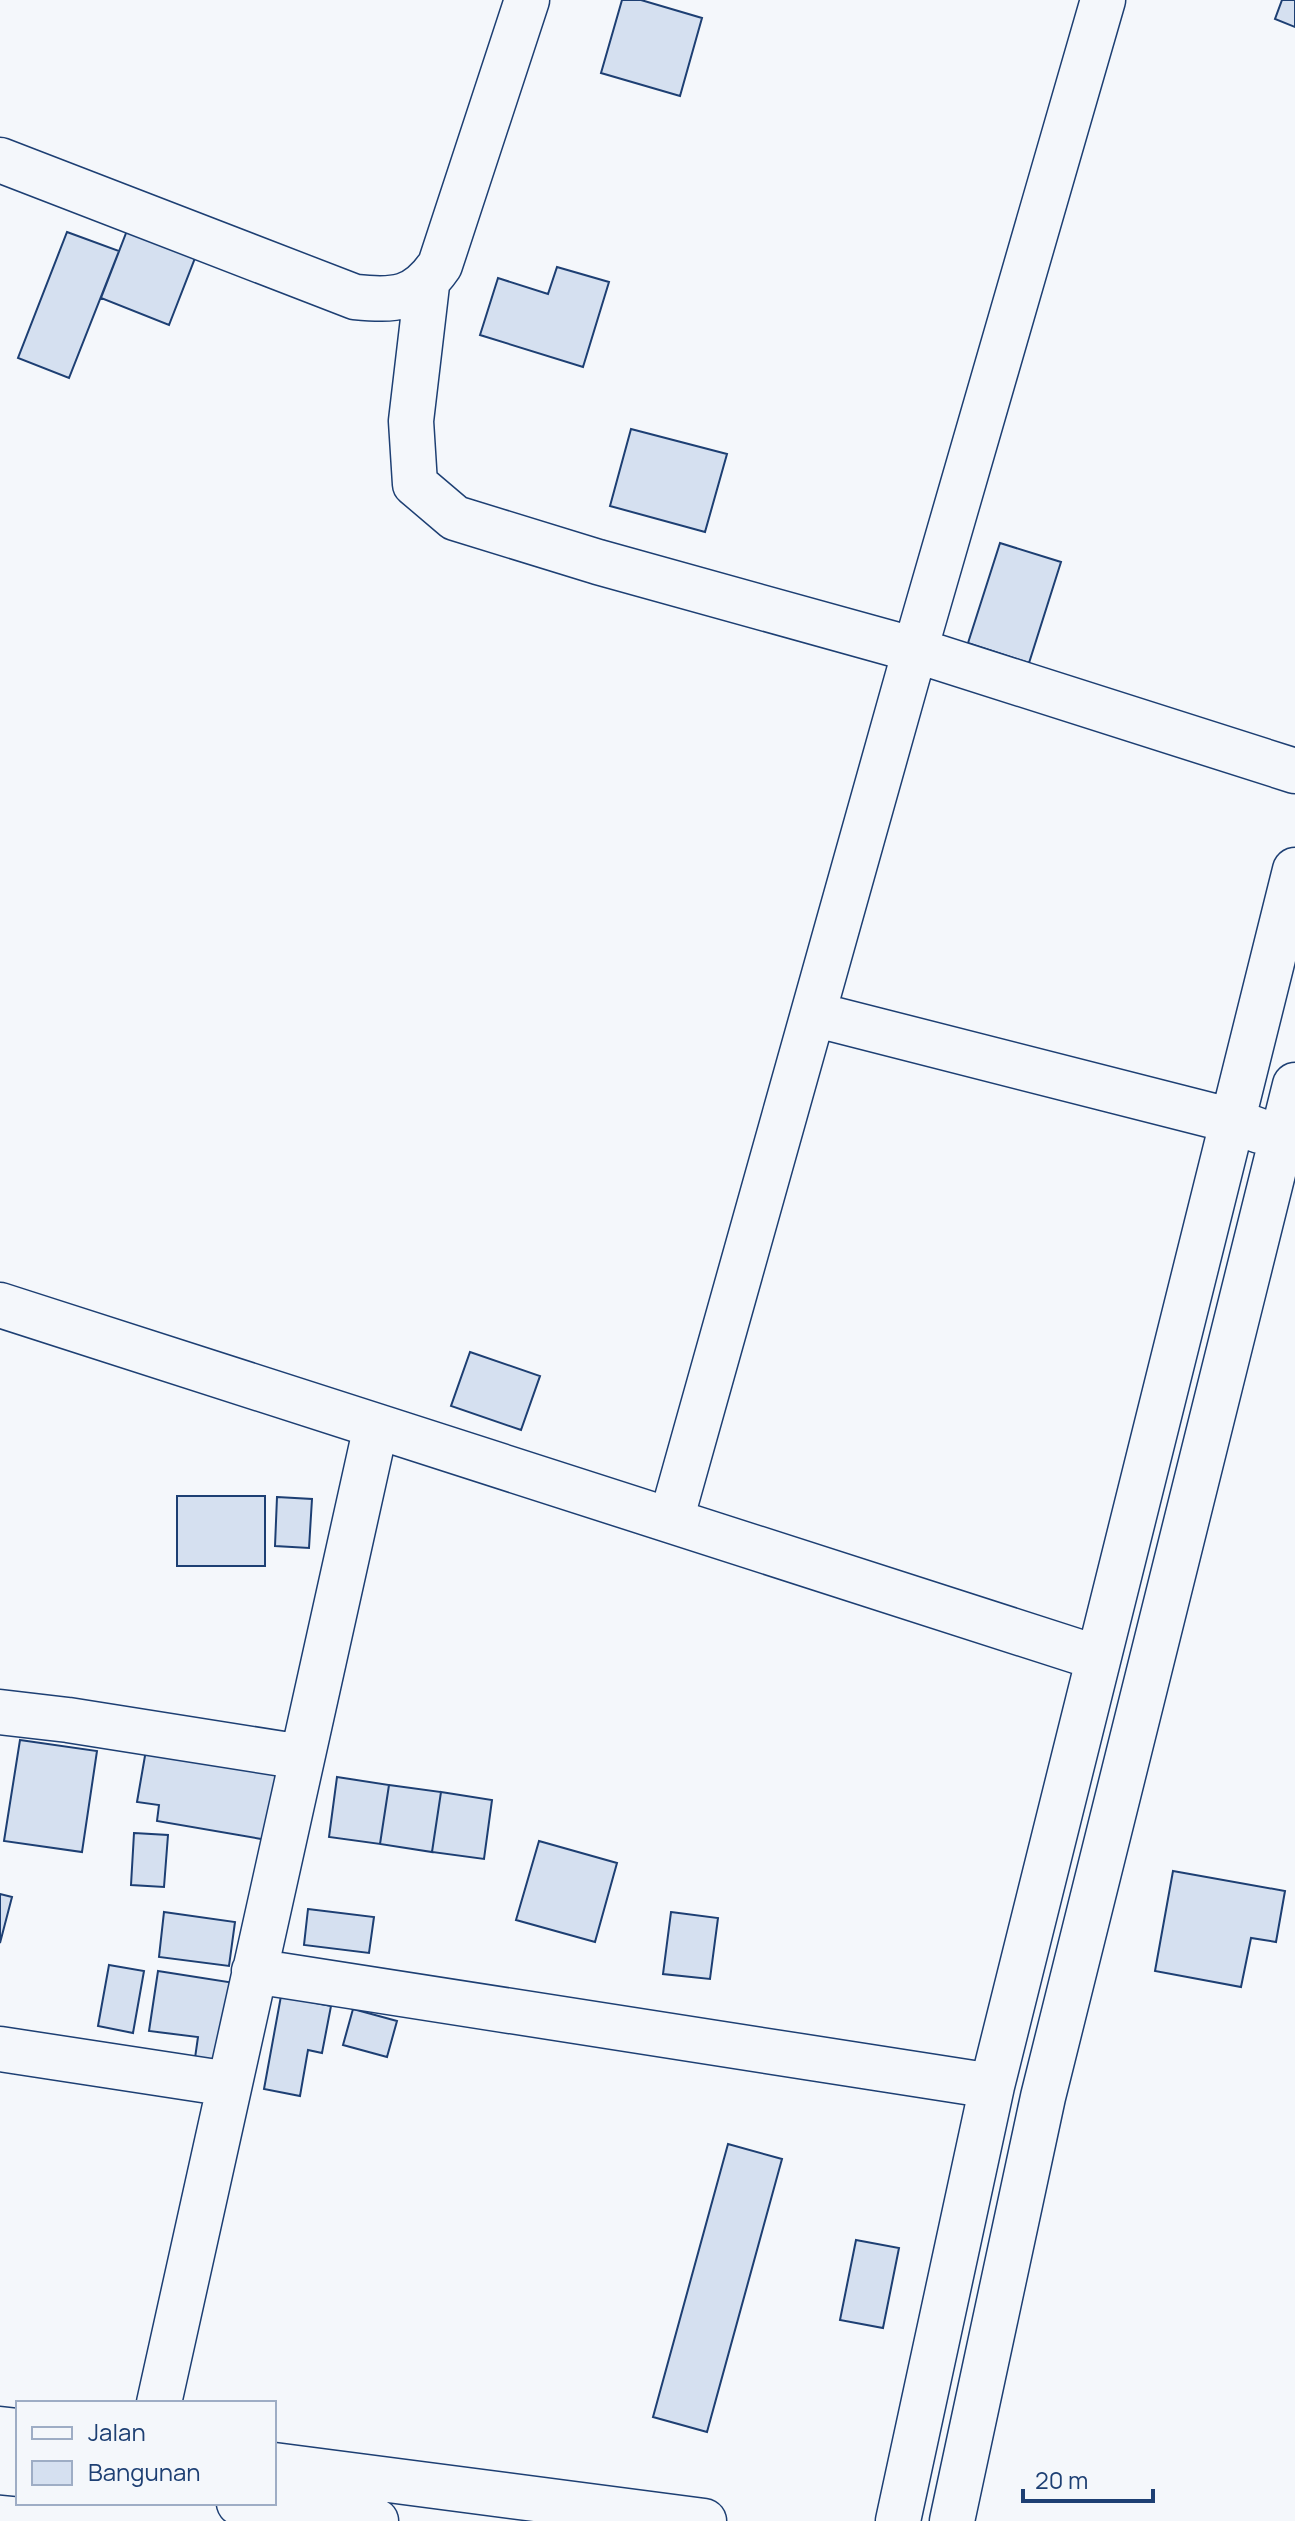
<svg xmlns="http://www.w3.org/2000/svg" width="1295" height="2521" font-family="Manrope,sans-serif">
<rect width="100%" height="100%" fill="#f4f7fb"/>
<path fill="#d5e0f0" stroke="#1d3f73" stroke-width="2" d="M622,0h19l61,18 -22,78 -79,-23z
M1282,0h13v27l-20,-8z
M128,228l69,25 -28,72 -68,-27z
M67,232l52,19 -50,127 -51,-20z
M557,267l52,15 -26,85 -103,-32 18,-57 50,16z
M631,429l96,25 -22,78 -95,-26z
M1000,543l61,19 -32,101 -61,-20z
M470,1352l70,24 -19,54 -70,-24z
M177,1496h88v70h-88z
M277,1497l35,2 -3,49 -34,-2z
M20,1740l77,11 -15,101 -78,-11z
M146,1750l133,22 -12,68 -110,-19 2,-16 -22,-3z
M337,1777l52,8 -9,59 -51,-7z
M389,1785l52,7 -9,60 -52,-8z
M441,1792l51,8 -8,59 -52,-7z
M134,1833l34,2 -4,52 -33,-2z
M539,1841l78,22 -22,79 -79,-22z
M1173,1871l112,20 -9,51 -25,-4 -10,49 -86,-16z
M0,1894l12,3 -12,46z
M308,1909l66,8 -5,36 -65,-8z
M164,1912l71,10 -6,44 -70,-9z
M671,1912l47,6 -8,61 -47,-5z
M109,1965l35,6 -11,62 -35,-7z
M158,1971l83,13 -12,79 -34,-5 3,-21 -49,-6z
M281,1996l50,10 -9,47 -14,-3 -8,46 -36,-7z
M353,2009l44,12 -10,36 -44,-12z
M728,2144l54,15 -75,273 -54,-15z
M856,2240l43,8 -16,80 -43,-8z"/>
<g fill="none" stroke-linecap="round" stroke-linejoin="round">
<g stroke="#1d3f73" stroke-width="47">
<path id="minor" d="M0,160l355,137c40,4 61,3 85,-32l87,-265
M427,285l-16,136 4,63 40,34 143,44 317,88 380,121
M813,1014l420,107 27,10
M0,1305l1098,353
M671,1520l244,-870 188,-650
M0,1712l68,8 234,37
M254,1971l738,115
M0,2049l229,35
M159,2403l217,-977
M0,2429l18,2
M274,2465l430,56
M0,2472l18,2
M239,2503l137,18
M898,2521l94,-435 303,-1216
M952,2521l91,-424 252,-1012"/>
</g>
<use href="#minor" stroke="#f4f7fb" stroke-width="44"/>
</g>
<rect x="16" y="2401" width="260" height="104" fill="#f4f7fb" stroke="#9eadc5" stroke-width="2"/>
<rect x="32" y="2427" width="40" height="12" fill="#f4f7fb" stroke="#9eadc5" stroke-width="2"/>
<text x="88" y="2441" font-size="24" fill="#1d3f73">Jalan</text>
<rect x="32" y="2461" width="40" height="24" fill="#d5e0f0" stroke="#9eadc5" stroke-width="2"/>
<text x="88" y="2481" font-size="24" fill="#1d3f73">Bangunan</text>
<path d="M1023 2489v12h130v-12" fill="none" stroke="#1d3f73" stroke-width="4"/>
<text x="1035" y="2489" font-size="24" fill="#1d3f73" stroke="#f4f7fb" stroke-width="6" paint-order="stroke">20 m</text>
</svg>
